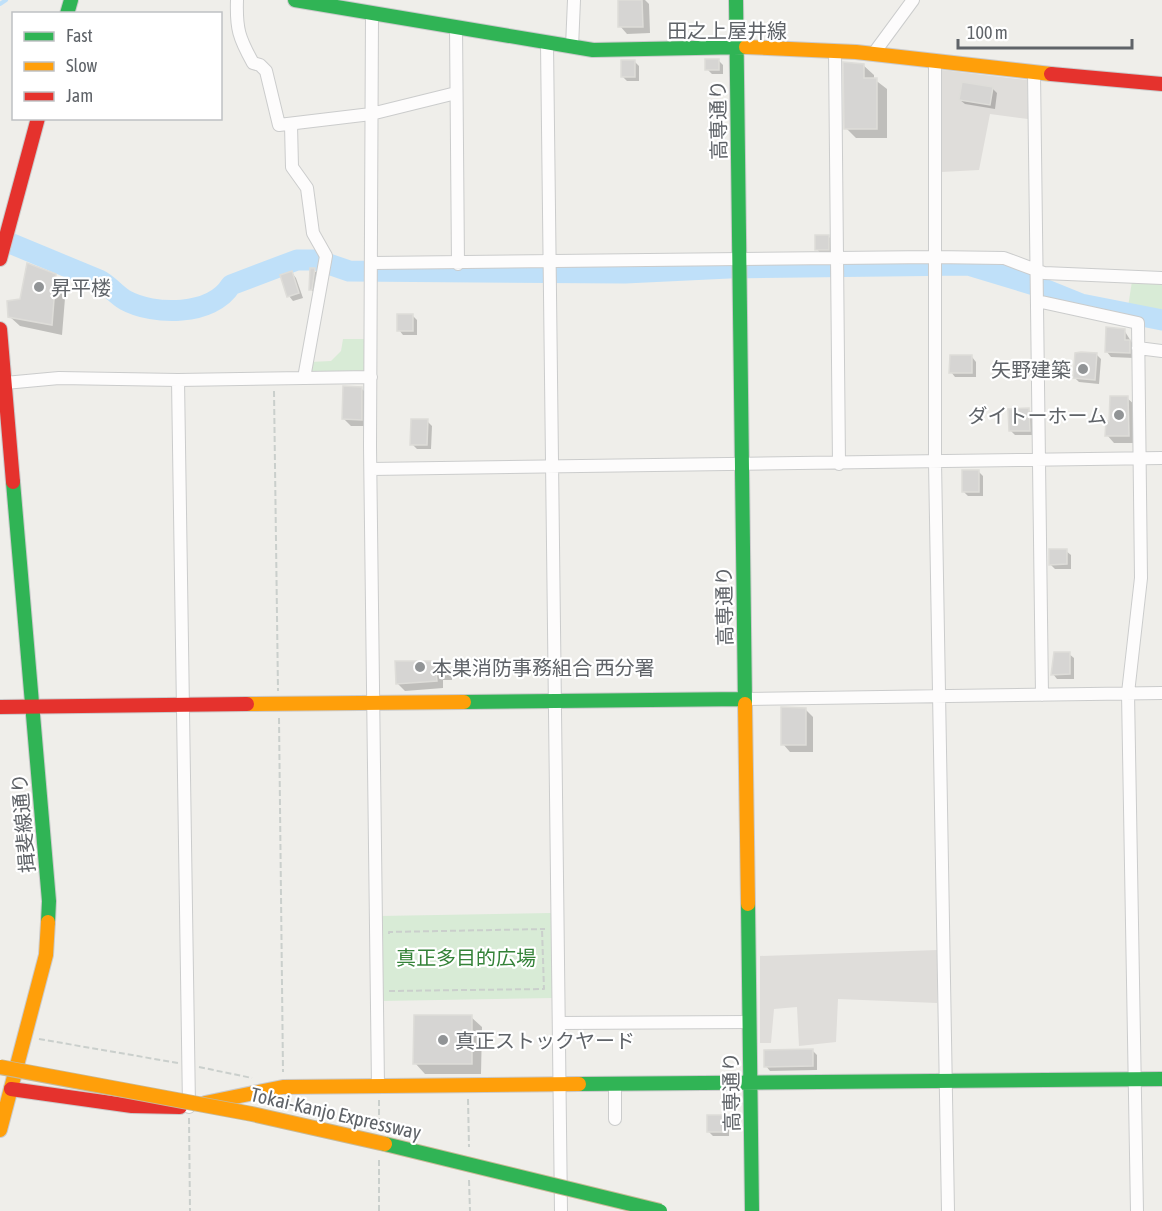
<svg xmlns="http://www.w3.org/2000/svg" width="1162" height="1211" font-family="'Asap Condensed','Noto Sans JP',sans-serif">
<rect width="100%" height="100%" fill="#efeeea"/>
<path fill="#dfddda" d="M942,70l85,10 1,39 -38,-5 -11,56 -38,2z
M938,950l-1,53 -99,-4 -2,43 -37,4 -2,-39 -23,2 -3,34h-11v-87z"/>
<path fill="#d8ebd6" d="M1132,281l30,1v30l-34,-5z
M343,339h24l-2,32 -52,2 -5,-6 2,-5 21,-1 10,-10z
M551,913l2,85 -172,3 -2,-85z"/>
<path fill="#0003" d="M620,0h25l4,4 1,29 -23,1 -7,-8z
M634,61l5,5v15h-12l-5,-5z
M719,61l4,4v9h-11l-5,-5z
M863,65l11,10v4l13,10v49h-31l-10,-10z
M992,88l5,5 -2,16 -30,-5 -5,-4z
M828,236l5,5v13h-12l-4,-5z
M311,269l8,5 -4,20 -4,-5z
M292,273l4,5 7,20 -10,3 -4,-5z
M55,276l11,10 -4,49 -42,-9 -11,-10 12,-15z
M412,315l5,5v15h-14l-4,-5z
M1124,330l10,16v12l-23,-1 -4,-5z
M1096,354l5,5 -2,25 -20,-2 -5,-5z
M972,357l4,5v15h-21l-4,-5z
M361,388l8,8v30h-18l-7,-7z
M1127,398l8,7 1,38h-22l-7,-8 4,-13z
M1029,410l4,5 1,20h-19l-5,-5z
M427,421l5,5 -1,23h-14l-5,-5z
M978,471l5,5v20h-15l-5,-5z
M1066,551l5,4v14h-16l-5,-5z
M1069,654l5,4v21h-17l-4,-5v-11z
M444,662l8,8v10h-9v8l-38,3 -8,-8z
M805,709l8,8v35h-23l-7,-8z
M471,1017l11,10 -1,47h-56l-10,-11z
M812,1050l5,5v15l-47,1 -4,-5z
M724,1116l5,5v15h-16l-5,-5z"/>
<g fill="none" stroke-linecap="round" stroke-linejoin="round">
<path stroke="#bfe0f9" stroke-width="4" d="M0,4l6,-4"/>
<path stroke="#bfe0f9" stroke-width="21" d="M0,239c33,14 66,27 99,41 10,5 16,14 26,20 29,16 87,16 106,-15l66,-25h20l32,11 276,2 104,-5 239,-3 66,20 47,19 81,16"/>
</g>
<path fill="#d6d5d3" stroke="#deddd9" stroke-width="1.5" d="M618,0h24l1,27h-25z
M705,59h14v11h-14z
M621,60h14v17h-14z
M843,62l21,2v14h13v51h-33z
M962,82l31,5 -3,18 -31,-5z
M815,235h14v15h-14z
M27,263l29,11 -4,51 -44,-8 -1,-16 13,-2z
M310,268h5l-3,22h-3z
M292,271l7,22 -12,4 -7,-22z
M397,314h16v17h-16z
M1106,327l19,2v11h5v13l-25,-1z
M1081,352l16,1 -2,27 -22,-2 2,-25z
M950,355h22v18h-23z
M343,386l19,1v33l-20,-1z
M1110,396h18l1,40h-24l1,-15h3z
M1029,408l1,23h-21l-1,-22z
M411,419h17l-1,26h-17z
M962,470h17v22h-17z
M1049,549h18v15l-18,1z
M1054,652h16v22l-19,1z
M395,661h50v12h-9l1,8 -41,3z
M781,707l25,1v37h-25z
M414,1015h58v49h-59z
M813,1049v17l-49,1v-17z
M707,1115h18v17h-18z"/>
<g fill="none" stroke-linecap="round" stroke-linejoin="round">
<g stroke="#cbcccc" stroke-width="14">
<path id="street" d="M237,0c-1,29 2,38 16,63l7,2 6,6 13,54 92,-11 85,-21
M372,13l-2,433 8,640
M456,27l2,237
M547,44l14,1167
M572,47l2,-47
M835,51l4,413
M874,53l39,-53
M935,61v401l13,749
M1034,73l8,622
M291,125l1,42 15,21 6,45 13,23 -22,122
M373,263l560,-6 71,1 40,15 118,5
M1037,301l101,22 3,255 -13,115 9,518
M1138,348l24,3
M178,380l11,727
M5,383l54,-5 119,2 193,-3
M371,469l791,-11
M745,699l417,-6
M559,1023l191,-1
M615,1119v-36"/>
</g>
<g stroke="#cacacb" stroke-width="16">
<path id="fast" d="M295,0l298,50 153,-3
M736,0l9,704
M67,14l4,-14
M13,482l36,419 -1,21
M464,702l281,-3
M748,904l4,307
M579,1084l583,-5"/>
</g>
<g stroke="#cacacb" stroke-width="16">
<path id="slow" d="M746,47l110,5 195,22
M247,704l217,-2
M745,704l3,200
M205,1103l78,-16 296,-3
M0,1130l46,-175 2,-33"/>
</g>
<g stroke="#cacacb" stroke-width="16">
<path id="jam" d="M1051,74l111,10
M0,259l38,-141
M0,329l13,153
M0,707l247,-3
M11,1089l121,17 48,1"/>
</g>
<path stroke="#cacfcc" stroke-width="2" stroke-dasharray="6 3" stroke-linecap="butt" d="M274,391l4,300
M279,718l4,354
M389,934v-2l156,-3
M389,991l155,-2 -2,-60
M39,1039l139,24
M199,1067l53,11
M468,1099l1,48
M379,1100v27
M189,1118l1,93
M379,1160v51
M469,1180l1,31"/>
<use href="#street" stroke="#fdfcfc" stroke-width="12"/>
<use href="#fast" stroke="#30b455" stroke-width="14"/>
<use href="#slow" stroke="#ff9f0a" stroke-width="14"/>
<use href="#jam" stroke="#e5322d" stroke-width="14"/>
<g stroke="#c8b996" stroke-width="16" stroke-linecap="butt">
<path id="fast-bridge" d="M385,1144l275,67"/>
</g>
<g stroke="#c8b996" stroke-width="16" stroke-linecap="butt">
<path id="slow-bridge" d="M0,1067l252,47 133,30"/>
</g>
<use href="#fast-bridge" stroke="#30b455" stroke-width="14"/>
<use href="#slow-bridge" stroke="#ff9f0a" stroke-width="14"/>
</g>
<g fill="#919496" stroke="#fff" stroke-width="2">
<circle cx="39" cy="287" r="6"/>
<circle cx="1083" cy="369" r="6"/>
<circle cx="1119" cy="415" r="6"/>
<circle cx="420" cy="667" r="6"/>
<circle cx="443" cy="1040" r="6"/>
</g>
<g text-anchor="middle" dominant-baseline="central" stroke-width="4.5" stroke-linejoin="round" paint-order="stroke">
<g font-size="20" fill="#5f6368" stroke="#fff">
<text x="727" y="30">田之上屋井線</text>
<text transform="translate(718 120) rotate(-91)">高専通り</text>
<text transform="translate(724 606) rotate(-91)">高専通り</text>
<text transform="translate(23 823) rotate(-95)">揖斐線通り</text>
<text transform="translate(731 1092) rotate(-91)">高専通り</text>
<text transform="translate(336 1113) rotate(13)">Tokai-Kanjo Expressway</text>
</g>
<g font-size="20" fill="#5f6368" stroke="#fff" text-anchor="start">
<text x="51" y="287">昇平楼</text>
<text x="1071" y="369" text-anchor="end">矢野建築</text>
<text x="1107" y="415" text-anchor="end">ダイトーホーム</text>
<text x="432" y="667">本巣消防事務組合 西分署</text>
<text x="455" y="1040">真正ストックヤード</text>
</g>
<g font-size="20" fill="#348238" stroke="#fff">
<text x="466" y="957">真正多目的広場</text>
</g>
</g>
<rect x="12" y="12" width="210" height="108" fill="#ffffff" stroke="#bfc1c3" stroke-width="1.5"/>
<rect x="24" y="32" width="30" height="9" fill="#30b455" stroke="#bfc1c3" stroke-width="1.5"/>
<text x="66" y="42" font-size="18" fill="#5f6368">Fast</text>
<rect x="24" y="62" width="30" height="9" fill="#ff9f0a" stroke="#bfc1c3" stroke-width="1.5"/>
<text x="66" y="72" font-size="18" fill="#5f6368">Slow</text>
<rect x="24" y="92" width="30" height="9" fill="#e5322d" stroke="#bfc1c3" stroke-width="1.5"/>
<text x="66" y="102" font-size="18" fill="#5f6368">Jam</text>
<path d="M958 39v9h174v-9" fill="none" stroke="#5f6368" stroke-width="3"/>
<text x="967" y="39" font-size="18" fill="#5f6368" stroke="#ffffff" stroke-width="4.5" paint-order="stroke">100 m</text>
</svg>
